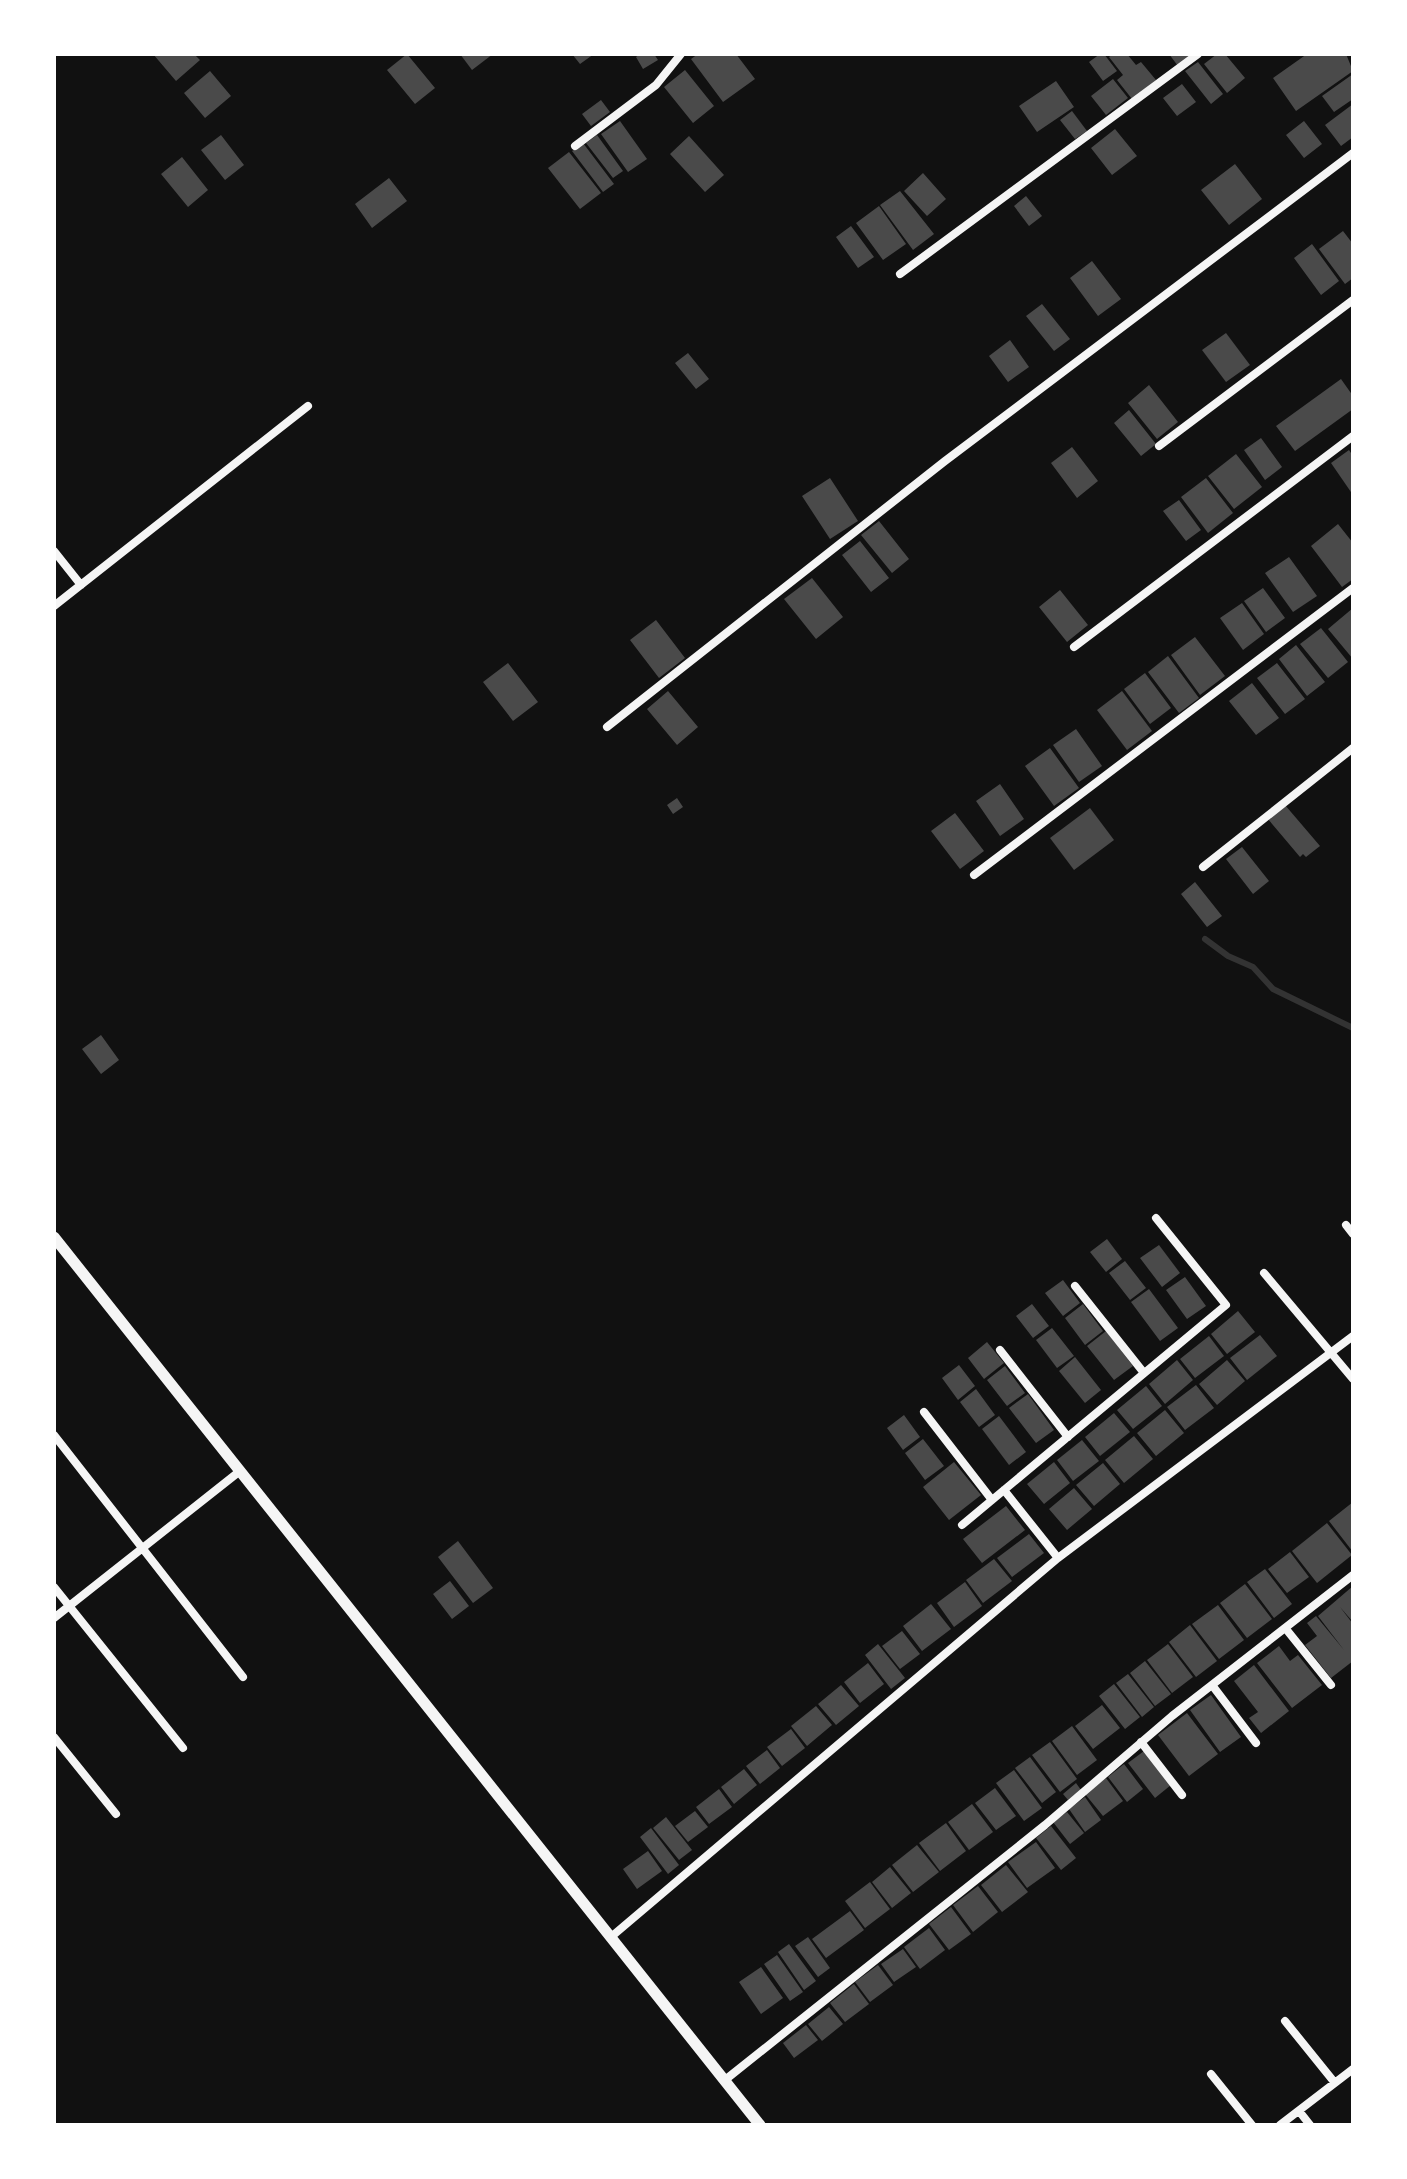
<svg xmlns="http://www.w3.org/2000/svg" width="1407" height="2179" font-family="'PT Sans Narrow',sans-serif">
<rect width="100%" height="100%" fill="#111"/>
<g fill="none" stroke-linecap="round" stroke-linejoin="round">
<path stroke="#333" stroke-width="6" d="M1205,939l23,17 25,11 20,22 80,39"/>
</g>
<path fill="#4a4a4a" d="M153,54h41l6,6 -24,21z
M407,54l28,34 -20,16 -28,-34z
M460,54h33l-21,16z
M572,54h22l-14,10z
M640,54h14l4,6 -15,9 -7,-12z
M698,54h38l19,25 -32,23 -32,-43z
M1100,54h4l13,17 -14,10 -14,-19z
M1113,54h14l9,11 5,-3 15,18 -24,19 -15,-19 6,-5 -14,-18z
M1169,54h25l-16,12z
M1217,54h8l20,24 -18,15 -23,-29z
M1307,54h39l7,17 -57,40 -23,-33z
M1198,62l25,32 -12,10 -26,-33z
M685,70l29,36 -21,17 -29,-36z
M210,71l21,25 -26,22 -21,-25z
M1353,74v25l-19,13 -12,-16z
M1113,79l15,19 -22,17 -15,-19z
M1056,81l18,26 -37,25 -18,-26z
M1182,84l14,18 -19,14 -14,-18z
M601,100l9,12 -19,14 -9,-12z
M1353,104v33l-12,9 -16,-21z
M1072,111l15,20 -12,8 -15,-19z
M620,121l27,38 -19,13 -27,-38z
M1304,121l18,23 -18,14 -18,-23z
M1115,129l22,27 -25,19 -21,-27z
M221,135l23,30 -19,15 -24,-30z
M597,135l26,36 -10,7 -27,-35z
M689,136l35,39 -19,17 -35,-38z
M583,143l31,41 -11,8 -31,-41z
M569,152l32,41 -21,16 -32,-41z
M182,157l26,33 -20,17 -27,-33z
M1235,164l27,35 -33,26 -28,-35z
M923,173l23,26 -19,17 -23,-25z
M389,178l18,23 -35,27 -17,-24z
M900,191l34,43 -21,16 -33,-45z
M1026,196l16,20 -13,10 -15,-20z
M879,206l27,38 -23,16 -27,-37z
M851,226l23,31 -16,11 -22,-31z
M1343,231l10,13v34l-8,6 -26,-35z
M1312,244l27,37 -18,14 -27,-37z
M1092,261l29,38 -23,17 -28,-38z
M1042,304l28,35 -16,12 -28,-35z
M1226,333l24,32 -24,17 -24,-32z
M1010,340l19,27 -21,15 -19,-26z
M688,353l21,26 -13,10 -21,-26z
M1341,379l12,17v13l-58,42 -19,-25z
M1149,385l29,37 -21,17 -29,-36z
M1129,410l27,34 -15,12 -27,-33z
M1261,438l21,29 -17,13 -21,-30z
M1072,447l26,34 -21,17 -26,-35z
M1349,450l4,6v39l-22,-32z
M1236,454l26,33 -28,22 -26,-33z
M830,478l28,43 -28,18 -28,-43z
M1206,478l27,35 -25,20 -27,-36z
M1179,500l22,30 -15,11 -23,-30z
M879,521l30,38 -17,14 -31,-38z
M1338,524l15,19v36l-11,8 -31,-41z
M860,541l29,37 -18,14 -29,-37z
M1289,557l28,39 -24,16 -28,-39z
M812,578l31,39 -27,22 -32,-40z
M1263,588l22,30 -19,14 -22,-31z
M1060,590l28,35 -21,17 -28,-35z
M1242,603l22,31 -21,16 -23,-32z
M1353,608v51l-25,-30z
M656,620l29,38 -26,20 -29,-38z
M1321,628l27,34 -20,16 -28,-34z
M1195,637l30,39 -25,19 -29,-40z
M1296,645l29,37 -18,14 -28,-37z
M1168,656l31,42 -20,15 -31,-41z
M508,663l30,39 -25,19 -30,-39z
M1277,663l28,36 -20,15 -28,-36z
M1145,673l26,35 -21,16 -26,-35z
M1252,683l27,35 -23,17 -27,-34z
M668,691l30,36 -21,18 -30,-36z
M1122,691l30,40 -25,19 -30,-40z
M1076,729l26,37 -23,16 -26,-37z
M1050,748l29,40 -25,18 -29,-40z
M1000,784l24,35 -24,17 -24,-35z
M677,798l6,9 -10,7 -6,-9z
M1285,805l35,41 -14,11 -3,-3 -3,3 -32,-38z
M1090,808l24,32 -40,30 -24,-32z
M955,813l29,38 -24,18 -29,-38z
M1242,847l27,34 -16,13 -27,-35z
M1195,882l27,34 -15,11 -26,-33z
M101,1035l18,25 -18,14 -19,-25z
M1107,1239l15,20 -16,13 -16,-20z
M1159,1245l21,28 -18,14 -22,-29z
M1125,1261l21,27 -16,12 -21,-27z
M1185,1277l21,29 -19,13 -21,-29z
M1063,1280l17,23 -17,13 -18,-23z
M1149,1289l29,39 -18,13 -29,-39z
M1032,1304l17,22 -16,12 -17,-22z
M1083,1304l20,27 -18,14 -20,-27z
M1238,1311l17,21 -28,22 -16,-20z
M1052,1328l22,28 -17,12 -21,-28z
M1106,1331l27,35 -19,14 -27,-34z
M1260,1335l17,21 -30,24 -17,-22z
M1209,1336l15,20 -29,22 -15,-19z
M987,1342l17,21 -20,16 -16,-21z
M1075,1357l26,33 -16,13 -26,-32z
M1177,1360l16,20 -28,24 -16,-20z
M1227,1360l18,21 -28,24 -18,-21z
M959,1365l16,21 -17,14 -16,-22z
M1005,1366l20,27 -18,13 -20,-26z
M1196,1385l18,23 -29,22 -18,-23z
M1146,1386l16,20 -29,23 -16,-19z
M976,1389l19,26 -16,12 -19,-25z
M1028,1394l26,36 -18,13 -27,-35z
M1165,1410l19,23 -28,23 -19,-23z
M1114,1413l16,19 -30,24 -15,-19z
M904,1415l16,22 -17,13 -16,-22z
M999,1416l27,36 -17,13 -27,-36z
M1134,1436l19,23 -29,24 -19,-23z
M923,1439l21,27 -19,14 -20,-27z
M1082,1440l17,21 -26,20 -16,-21z
M954,1462l27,33 -32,25 -26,-33z
M1054,1462l16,21 -26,21 -17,-20z
M1103,1463l17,21 -26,22 -18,-21z
M1074,1488l18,21 -25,21 -18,-21z
M1353,1502v50l-24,-31z
M1006,1506l19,24 -43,33 -19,-24z
M1327,1523l25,32 -35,28 -25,-32z
M1029,1534l15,19 -32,24 -15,-19z
M458,1541l35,47 -20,15 -35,-46z
M1290,1552l19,25 -22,16 -19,-24z
M994,1559l18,22 -29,22 -17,-23z
M1265,1569l27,35 -18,14 -27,-36z
M450,1581l19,25 -17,13 -19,-25z
M965,1582l17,24 -28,21 -17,-24z
M1245,1584l27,35 -25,19 -27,-35z
M1353,1586v36l-13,-15 13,17v37l-22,17 -26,-33 12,-9 -10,-13 9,-7 28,34 -26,-34z
M931,1604l20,25 -29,22 -19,-25z
M1218,1605l26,35 -25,19 -27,-35z
M1190,1625l27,36 -21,16 -27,-35z
M902,1631l18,23 -20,15 -18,-23z
M878,1644l27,34 -14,11 -26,-34z
M1168,1644l25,33 -21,16 -25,-33z
M1279,1646l11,15 8,-6 24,30 -30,23 -35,-45z
M1145,1661l26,33 -16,12 -25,-33z
M868,1663l16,21 -24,19 -16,-21z
M1254,1665l35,46 -28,22 -12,-15 9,-6 -24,-31z
M1128,1674l26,33 -12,10 -26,-34z
M1114,1684l26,33 -15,12 -26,-33z
M841,1685l18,21 -23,19 -18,-21z
M1211,1695l30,42 -21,15 -30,-42z
M1102,1705l18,23 -27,21 -18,-23z
M816,1706l16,19 -25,21 -16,-20z
M1187,1713l31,41 -29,22 -31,-41z
M1072,1726l25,34 -20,15 -25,-34z
M791,1729l14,19 -23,18 -15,-19z
M1050,1742l27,37 -17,13 -28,-37z
M767,1750l13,18 -20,16 -14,-18z
M1144,1751l27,34 -16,13 -27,-35z
M1030,1757l26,35 -14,11 -27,-35z
M1124,1764l19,25 -16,13 -19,-25z
M744,1769l13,16 -23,19 -13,-17z
M1014,1770l28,38 -18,13 -28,-38z
M1106,1778l17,23 -20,15 -18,-22z
M1076,1783l5,7 -13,10 -5,-6z
M995,1788l21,28 -20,14 -21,-27z
M719,1789l13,18 -23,17 -13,-17z
M1085,1797l16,23 -16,12 -16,-23z
M972,1804l21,28 -24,18 -21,-28z
M695,1811l13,16 -20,15 -13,-16z
M1067,1812l17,21 -14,11 -17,-22z
M666,1817l26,33 -13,10 -26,-32z
M946,1823l20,28 -26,20 -21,-28z
M1051,1826l25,32 -15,12 -25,-32z
M651,1828l28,37 -11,9 -28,-37z
M1036,1842l19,26 -28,20 -19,-26z
M917,1845l22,27 -26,20 -21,-27z
M648,1851l14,20 -25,18 -14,-20z
M1006,1865l22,27 -26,20 -21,-27z
M890,1867l21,26 -19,15 -20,-26z
M870,1882l20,27 -25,19 -20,-27z
M978,1886l20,26 -25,20 -20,-27z
M951,1907l20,27 -22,16 -20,-26z
M850,1911l14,19 -38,28 -14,-19z
M929,1928l16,22 -25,19 -16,-22z
M808,1937l22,31 -12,9 -23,-31z
M789,1944l27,37 -12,9 -26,-38z
M903,1949l13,18 -22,15 -13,-18z
M777,1955l26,37 -13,9 -26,-37z
M878,1965l15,20 -23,17 -15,-20z
M761,1967l22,31 -22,16 -22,-32z
M854,1984l15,20 -24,18 -15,-19z
M829,2007l14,17 -21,17 -14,-17z
M806,2025l12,15 -24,18 -11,-15z"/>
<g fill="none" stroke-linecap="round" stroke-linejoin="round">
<path stroke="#f5f5f5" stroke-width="8" d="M575,146l81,-61 25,-31
M900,274l298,-220
M1159,446l194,-146
M54,551l27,34
M54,606l254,-200
M1074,647l279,-211
M607,727l338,-266 408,-308
M1203,867l150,-119
M974,875l379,-287
M1346,1225l7,9
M1264,1273l89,106
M1075,1286l69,87
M1000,1350l68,87
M924,1412l68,88
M54,1435l189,242
M1004,1490l54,68
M962,1525l264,-220 -70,-87
M54,1587l129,161
M54,1618l186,-147
M1286,1629l45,56
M1212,1685l44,58
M54,1737l62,77
M1141,1742l41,53
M611,1937l447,-379 295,-222
M1285,2021l50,62
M1211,2074l41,51
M725,2080l320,-255 127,-109 181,-141
M1299,2111l11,14
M1280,2125l73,-56"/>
<path stroke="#f5f5f5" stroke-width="11" d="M54,1237l706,888"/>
</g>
<rect width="1407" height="2179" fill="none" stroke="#ffffff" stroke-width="112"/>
</svg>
